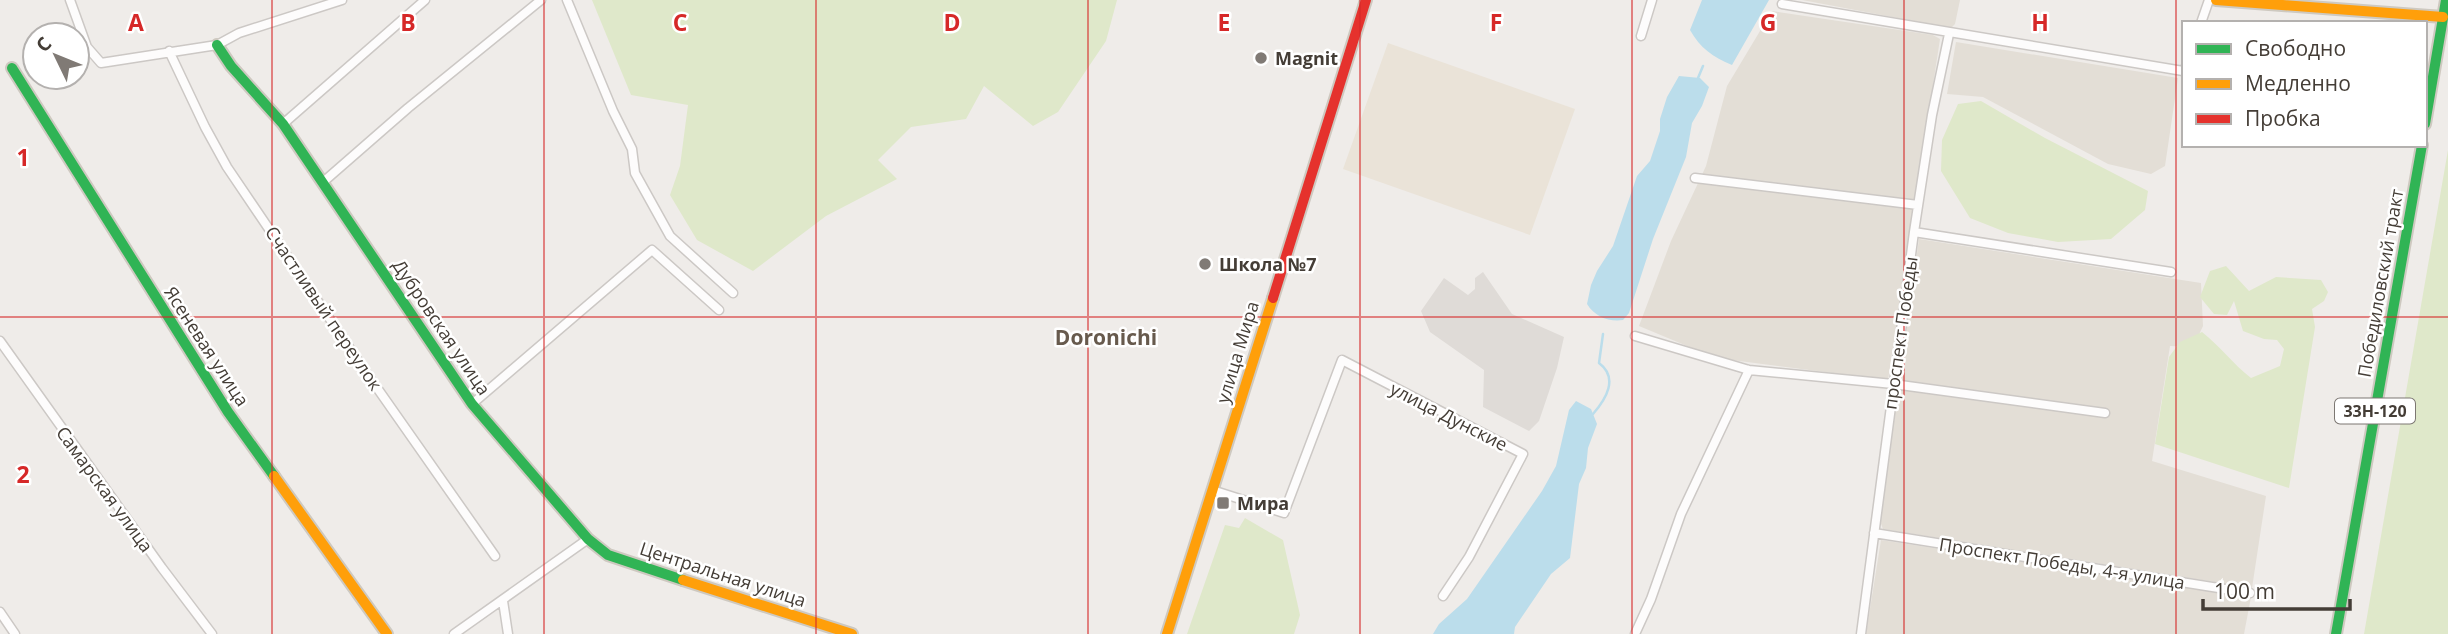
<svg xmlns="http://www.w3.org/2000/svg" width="2448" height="634" font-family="'Open Sans',sans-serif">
<rect width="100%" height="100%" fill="#efece9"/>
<path fill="#e3ded6" d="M1802,0h158l-5,24 -4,4z
M1772,11l161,24 7,4 -52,341 -172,-22 -77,-32 32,-85 35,-75 21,-80z
M1956,42l222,36 -13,88 -14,8 -43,-10 -125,-67 -36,-3z
M1919,239l282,44 2,43 -10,21 -23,-1 -18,115 114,35 -14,92 -369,-59 -3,-8z
M1881,540l370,57 -7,37h-378z"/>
<path fill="#dfdbd7" d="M1483,272l29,42 52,23 -7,31 -18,53 -10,10 -46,-24 1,-37 -54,-38 -9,-21 23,-33 24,17 7,-6v-11z"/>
<path fill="#eae3d8" d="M1388,43l187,66 -45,126 -187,-66z"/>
<path fill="#dfe8ca" d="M592,0h525l-11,41 -48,71 -25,14 -49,-40 -18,33 -55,8 -33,33 19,19 -71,37 -73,55 -56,-31 -27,-45 10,-29 8,-61 -57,-10z
M1981,101l64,37 103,53 -3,19 -34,29 -53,3 -50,-9 -38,-15 -29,-47 1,-31 16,-36z
M2448,150v484h-84z
M2226,266l23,25 27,-14 45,3 7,12 -4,9 -12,8 3,18 -26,161 -134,-44 14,-87 11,-15 22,-10c18,14 31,32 49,46l29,-12 4,-17 -7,-9 -13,-1 -21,-8 -9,-30 -7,14 -13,-1 -14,-17 10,-26z
M1245,518l38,22 17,75 -6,19h-107l38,-109 14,3z"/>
<path fill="#bbddeb" d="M1702,0h67l-37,65c-19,-8 -32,-17 -42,-35z
M1679,76l21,2 9,9 -7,19 -10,17 -6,34 -33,82 -24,74 -6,7c-14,2 -28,-3 -36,-16l4,-19 6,-14 16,-25 24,-70 13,-15 10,-30v-12l7,-22z
M1576,401l15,8 6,15 -9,24 -2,20 -7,16 -9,74 -19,16 -36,53 -1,7h-81l6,-10 28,-25 75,-108 14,-25 13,-56z"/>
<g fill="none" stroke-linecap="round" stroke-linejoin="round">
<path stroke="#bbddeb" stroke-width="2.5" d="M1698,78l5,-12
M1593,414c13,-15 26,-36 6,-51l4,-29"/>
<g stroke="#ccc8c5" stroke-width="11">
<path id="street" d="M70,0l17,47 14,16 116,-18 22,-12 103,-33
M567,0l46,111 19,38 3,24 35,63 63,57
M1782,4l401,67 1,-2
M2201,23l8,-23
M1641,36l11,-36
M169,51l36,76 22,40 134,198 134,191
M283,124l142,-124
M1695,178l223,27
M322,183l86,-75 133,-108
M1914,232l257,40
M1635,336l114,34 144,14 212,29
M0,341l162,227 50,66
M472,404l180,-154 67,60
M1212,490l72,23 58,-153 181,94 -54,103 -26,39
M1874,533l376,60
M503,601l5,33
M0,612l15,22
M454,634l134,-95
M1635,634l16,-35 30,-85 68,-144
M1861,634l53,-402 18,-117 17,-81"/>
</g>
<g stroke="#cec9c0" stroke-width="14">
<path id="fast" d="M217,45l14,21 52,58 189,280 116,135 20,16 75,25
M12,68l216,344 46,64
M2425,124l21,-124
M2336,634l86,-489"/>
</g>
<g stroke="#cec9c0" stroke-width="14">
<path id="slow" d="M2216,0l227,17
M274,476l113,158
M683,580l169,54
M1167,634l106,-336"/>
</g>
<g stroke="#cec9c0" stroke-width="14">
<path id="jam" d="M1273,298l93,-298"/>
</g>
<use href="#street" stroke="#fdfcfc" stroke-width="8"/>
<use href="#fast" stroke="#30b455" stroke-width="10"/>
<use href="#slow" stroke="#ff9f0a" stroke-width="10"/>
<use href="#jam" stroke="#e5322d" stroke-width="10"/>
</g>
<path fill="none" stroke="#d62828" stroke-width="2" stroke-opacity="0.55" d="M272,0v634M544,0v634M816,0v634M1088,0v634M1360,0v634M1632,0v634M1904,0v634M2176,0v634M0,317h2448"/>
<g fill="#807a75" stroke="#fff" stroke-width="2.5">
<circle cx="1261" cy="58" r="7"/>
<circle cx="1205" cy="264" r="7"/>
<rect x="1216" y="496" width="14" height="14" rx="3.5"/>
</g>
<g text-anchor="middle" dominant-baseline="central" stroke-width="5" stroke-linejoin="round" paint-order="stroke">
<rect fill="#fff" stroke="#7c7772" stroke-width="2" x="2335" y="398.5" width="80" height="25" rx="5"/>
<g font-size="16" font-weight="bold" fill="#443d36">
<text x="2375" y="411">33Н-120</text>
</g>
<g font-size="18" font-weight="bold" fill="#443d36" stroke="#fff" text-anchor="start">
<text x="1275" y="58">Magnit</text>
<text x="1219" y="264">Школа №7</text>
<text x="1237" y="503">Мира</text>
</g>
<g font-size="18" fill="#443d36" stroke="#fff">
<text transform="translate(2380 283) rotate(-80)">Победиловский тракт</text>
<text transform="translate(324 308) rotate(56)">Счастливый переулок</text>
<text transform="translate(442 327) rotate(56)">Дубровская улица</text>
<text transform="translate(1900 333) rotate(-82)">проспект Победы</text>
<text transform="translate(207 346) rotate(57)">Ясеневая улица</text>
<text transform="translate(1237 352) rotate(-73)">улица Мира</text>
<text transform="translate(1449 416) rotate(27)">улица Дунские</text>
<text transform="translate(105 489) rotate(54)">Самарская улица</text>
<text transform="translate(2062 563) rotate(9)">Проспект Победы, 4-я улица</text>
<text transform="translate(723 574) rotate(18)">Центральная улица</text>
</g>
<g font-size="21" font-weight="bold" fill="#675a4d" stroke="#fff">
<text x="1106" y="337">Doronichi</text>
</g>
</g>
<g font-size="23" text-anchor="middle" font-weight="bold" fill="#d62828" stroke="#fff" stroke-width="5" stroke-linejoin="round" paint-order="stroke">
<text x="136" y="31">A</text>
<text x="408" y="31">B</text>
<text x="680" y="31">C</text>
<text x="952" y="31">D</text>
<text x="1224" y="31">E</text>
<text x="1496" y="31">F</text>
<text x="1768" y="31">G</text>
<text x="2040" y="31">H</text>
<text x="23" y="166">1</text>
<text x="23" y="483">2</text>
</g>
<rect x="2182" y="21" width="245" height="126" fill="#ffffff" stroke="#b4b1af" stroke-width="2"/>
<rect x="2196" y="44" width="35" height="10" fill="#30b455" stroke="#b4b1af" stroke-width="2"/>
<text x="2245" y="56" font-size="21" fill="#443d36">Свободно</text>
<rect x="2196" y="79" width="35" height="10" fill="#ff9f0a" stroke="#b4b1af" stroke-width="2"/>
<text x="2245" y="91" font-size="21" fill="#443d36">Медленно</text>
<rect x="2196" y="114" width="35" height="10" fill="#e5322d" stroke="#b4b1af" stroke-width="2"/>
<text x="2245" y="126" font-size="21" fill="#443d36">Пробка</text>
<g transform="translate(56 56) rotate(313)"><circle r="33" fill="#ffffff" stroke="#b4b1af" stroke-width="2"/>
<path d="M0-5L12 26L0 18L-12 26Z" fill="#807a75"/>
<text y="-10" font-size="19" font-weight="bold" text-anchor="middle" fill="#443d36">С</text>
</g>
<path d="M2203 599v10h147v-10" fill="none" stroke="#443d36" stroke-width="3.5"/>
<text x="2214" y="599" font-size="21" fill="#443d36" stroke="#ffffff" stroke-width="5" paint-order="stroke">100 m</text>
</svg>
